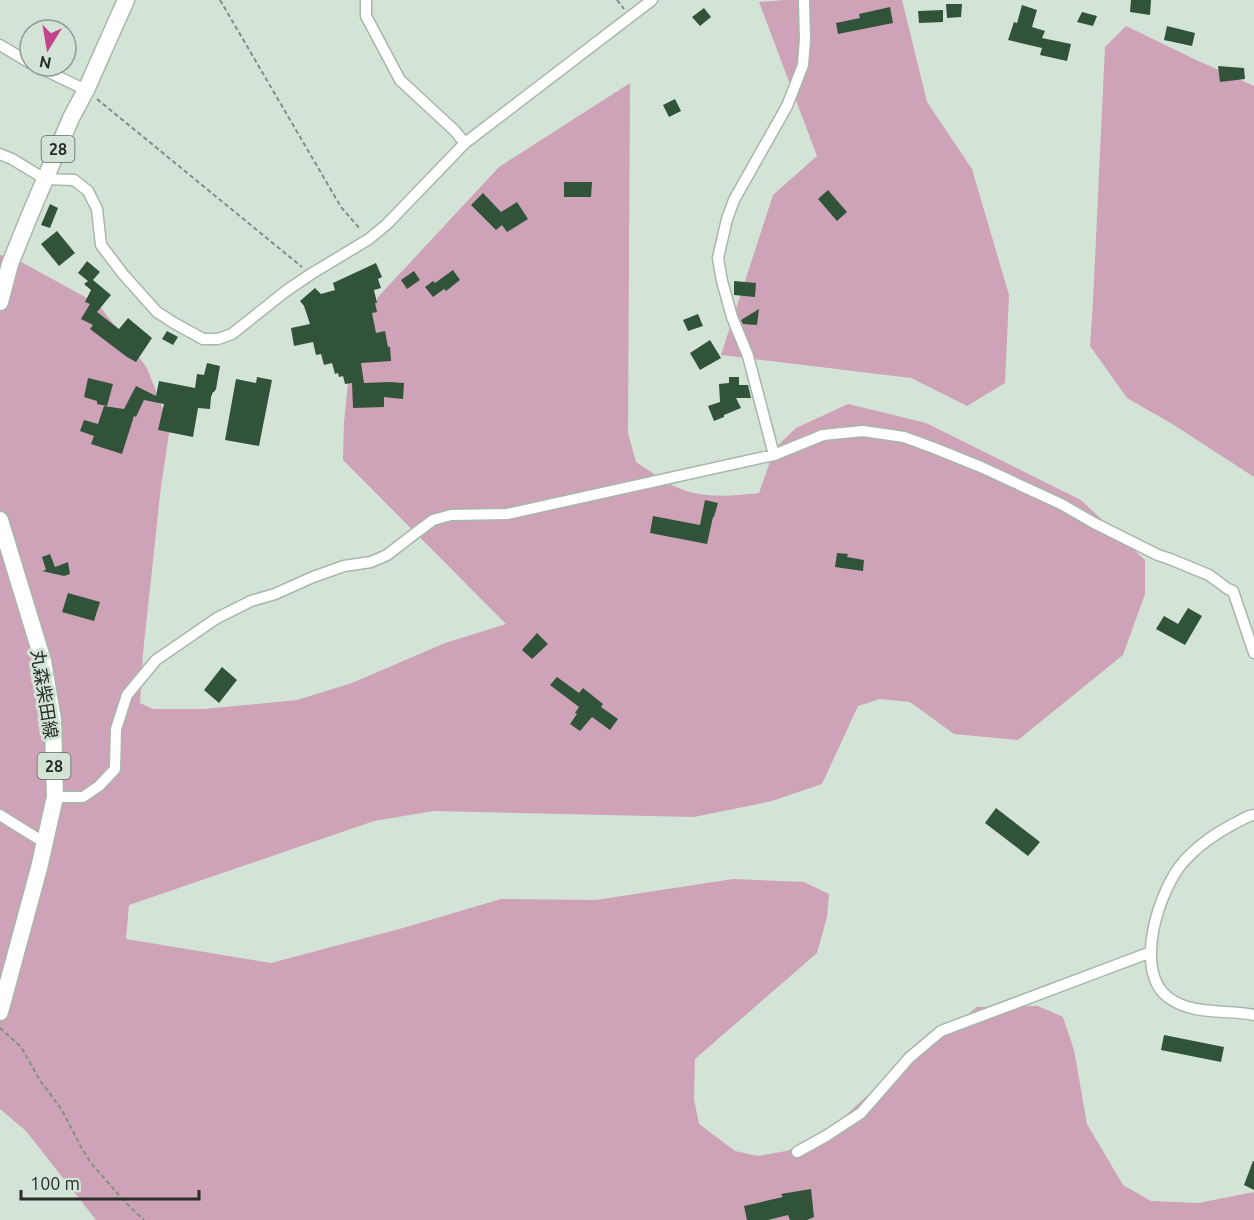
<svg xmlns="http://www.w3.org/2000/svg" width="1254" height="1220" font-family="Ubuntu,'Noto Sans JP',sans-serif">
<rect width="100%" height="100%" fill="#d3e4d6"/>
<path fill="#cea2b7" d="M785,0h117l25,102 45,67 37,126 -4,88 -38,23 -56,-28 -190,-23 52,-160 44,-39 -58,-154z
M1126,26l66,32 62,28v391l-80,-52 -47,-27 -37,-52 3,-44 12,-255z
M630,83l-2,350 8,29c13,8 26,19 40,25 27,12 55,9 83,6l16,-45 21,-20 52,-24 78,19 155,77 64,60v34l-22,61 -105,85 -64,-6 -44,-32 -30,-3 -22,7 -36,78 -50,17 -78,16 -261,-6 -59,10 -245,84 -3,34 145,24 132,-35 98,-29 95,1 137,-21 71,3 25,12 -2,23 -10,36 -122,106 -1,40 5,25 36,27 23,5 28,-5 33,-11 49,-45 109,-88 61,-1 25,11 11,33 13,74 36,61 28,16 47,2 56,-11v28h-1158l-70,-89 -26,-22v-854l12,2 86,47 49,64 23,59 -9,59 -18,167 -3,50 13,6h51l93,-9 55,-17 93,-40 61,-19 -163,-164 1,-37 7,-70 27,-56 121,-130z"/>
<path fill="#315339" d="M1131,0h20l-1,15 -20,-3z
M946,4h16l-1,13 -14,1z
M1022,5l15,5 -5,17 13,4 -3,7 29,6 -4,17 -27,-6 2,-7 -34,-8 6,-18 3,1z
M890,7l3,16 -55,11 -2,-11 24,-5 -1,-4z
M704,8l7,9 -11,9 -8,-9z
M943,10v12l-24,1 -1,-12z
M1082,12l15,4 -4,10 -16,-4z
M1167,26l28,7 -3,13 -28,-6z
M1218,66l26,2 1,11 -25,3z
M675,99l6,12 -12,6 -6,-12z
M564,182h28l-1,15h-27z
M828,190l19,22 -10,9 -19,-22z
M483,193l18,19 16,-10 11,17 -21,13 -5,-7 -6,5 -25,-25z
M50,204l8,4 -8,20 -9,-3z
M57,231l18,22 -16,13 -18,-22z
M87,261l13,11 -7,8 18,15 -14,17 22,17 9,-11 24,20 -16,24 -9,-5 -37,-28 3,-4 -12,-6 9,-15 -5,-2 6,-12 -7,-6 4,-3 -10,-8z
M376,263l6,14 -4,2 3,9 -7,2 3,13h-2l2,9 -5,1 4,20 9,-2 3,16h2l1,14 -30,2 3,20 26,-1 14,1 -1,16 -19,-2v10l-31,1 -1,-25 -7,1 -2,-8 -4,1 -1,-4 -3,1 -3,-11 -8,2 -3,-11 -5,1 -3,-13 -19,4 -3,-18 19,-4 -6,-18 -4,-5 15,-13 6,6 14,-4 -2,-7z
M453,270l7,10 -14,11 -2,-2 -11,8 -8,-10 8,-6 2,2z
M414,271l6,9 -13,9 -6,-9z
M734,281l22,2 -1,14 -21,-2z
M759,309l-2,16 -14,-1 -2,-4z
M698,314l5,12 -15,5 -5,-11z
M167,331l11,6 -5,8 -11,-6z
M710,340l11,18 -21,12 -10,-17z
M207,363l13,3 -4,23 -2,3h-1l-2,5 -1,12 -12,-1 -5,29 -35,-7 6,-26 -20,-4 -8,17 -2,-1 -12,38 -31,-10 3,-8 -14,-5 4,-11 14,4 6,-18 20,3 12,-23 20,10 3,-15 36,7 2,-14 7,1z
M257,377l15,3 -13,66 -34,-6 11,-61 20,4z
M729,377h10v8h9l3,13h-15l5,10 -17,7v2l-10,4 -6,-15 12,-4 -1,-18 10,-1z
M88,378l25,6 -6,22 -10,-2v-3l-13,-4z
M705,500l13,3 -4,14h-1l-6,27 -57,-11 3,-17 47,9z
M837,553l11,1 -1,3 17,3 -1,11 -28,-4z
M50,554l5,13 13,-5 2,12 -6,2 -22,-5 4,-1 -4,-13z
M68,593l32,9 -6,19 -32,-9z
M1188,608l14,8 -17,29 -29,-16 8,-13 14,8z
M537,633l11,11 -16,15 -10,-9z
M222,667l15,13 -18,23 -15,-13z
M557,677l22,16 4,-5 20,16 -2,3 17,12 -8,11 -18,-13 -12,14 -10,-7 7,-10 -2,-1 4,-6 -29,-22z
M996,808l44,34 -12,14 -43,-33z
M1164,1035l60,12 -3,15 -60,-12z
M1253,1161h1v29l-10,-5z
M811,1189l3,28 -7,3h-17l-2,-5 -20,5h-21l-3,-14 39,-9 -2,-3z"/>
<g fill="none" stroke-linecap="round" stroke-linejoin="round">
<g stroke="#a7b7aa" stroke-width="13">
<path id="minor" d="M366,0v16l34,64 54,50 11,13
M0,45l30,18
M36,66l50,24
M0,154l12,5 33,20 29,1 14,11 9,18 4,36 22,29 34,38 17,11 29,16h15l14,-5 54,-43 25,-17 58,-35 18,-15 78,-81 187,-143
M774,455l-26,-99 -16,-39 -10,-36 -4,-23 9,-39 7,-19 53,-94 16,-41 2,-26 -1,-39
M55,797h28l16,-11 16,-17 1,-40 11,-34 29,-35 61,-42 34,-17 24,-7 38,-17 31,-11 27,-4 16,-7 26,-20 20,-15 18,-5 56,-1 267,-59 49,-20 40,-4 41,6 30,11 47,19 80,37 33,19 64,32 12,4 39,16 19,14 5,2 21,62
M0,815l45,28
M1254,815l-5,1c-26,13 -44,23 -64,44 -26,28 -53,112 -16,138 25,18 57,11 85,17
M797,1152l29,-16 35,-23 48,-55 32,-27 210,-79"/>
</g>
<g stroke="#a7b7aa" stroke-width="19">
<path id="primary" d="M0,302l10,-38 19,-47 42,-99 15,-28 40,-90
M0,520l43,141 10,59 2,77 -16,71 -39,144"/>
</g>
<path stroke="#838f85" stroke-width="2" stroke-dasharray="4.5 3" stroke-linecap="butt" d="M220,0l121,207 20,23
M617,0l7,9
M97,99l205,168
M0,1028l21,19 20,35 21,28 19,37 10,16 33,38 20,19"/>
<use href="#minor" stroke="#fff" stroke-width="10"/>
<use href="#primary" stroke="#fff" stroke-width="16"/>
</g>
<g text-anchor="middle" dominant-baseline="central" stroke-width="6" stroke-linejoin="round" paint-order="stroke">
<g fill="#d3e4d6" stroke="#5b655d" stroke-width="1.5">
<rect x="41.5" y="136" width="33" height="26" rx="4.5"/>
<rect x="37.5" y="753" width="33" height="26" rx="4.5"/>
</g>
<g font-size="16" font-weight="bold" fill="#282e29">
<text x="58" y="149">28</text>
<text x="54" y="766">28</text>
</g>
<g font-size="18" fill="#282e29" stroke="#d3e4d6">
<text transform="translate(45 694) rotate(81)">丸森柴田線</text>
</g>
</g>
<g transform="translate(48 48) rotate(191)"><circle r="28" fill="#d3e4d6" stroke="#8f9b91" stroke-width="1.5"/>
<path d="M0-4.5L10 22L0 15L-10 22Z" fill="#c4438d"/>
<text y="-9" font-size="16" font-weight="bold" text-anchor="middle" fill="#282e29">N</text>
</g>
<path d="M21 1190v9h178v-9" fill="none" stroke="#282e29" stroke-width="3"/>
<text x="30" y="1190" font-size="18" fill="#282e29" stroke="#d3e4d6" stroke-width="4.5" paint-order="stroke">100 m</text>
</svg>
